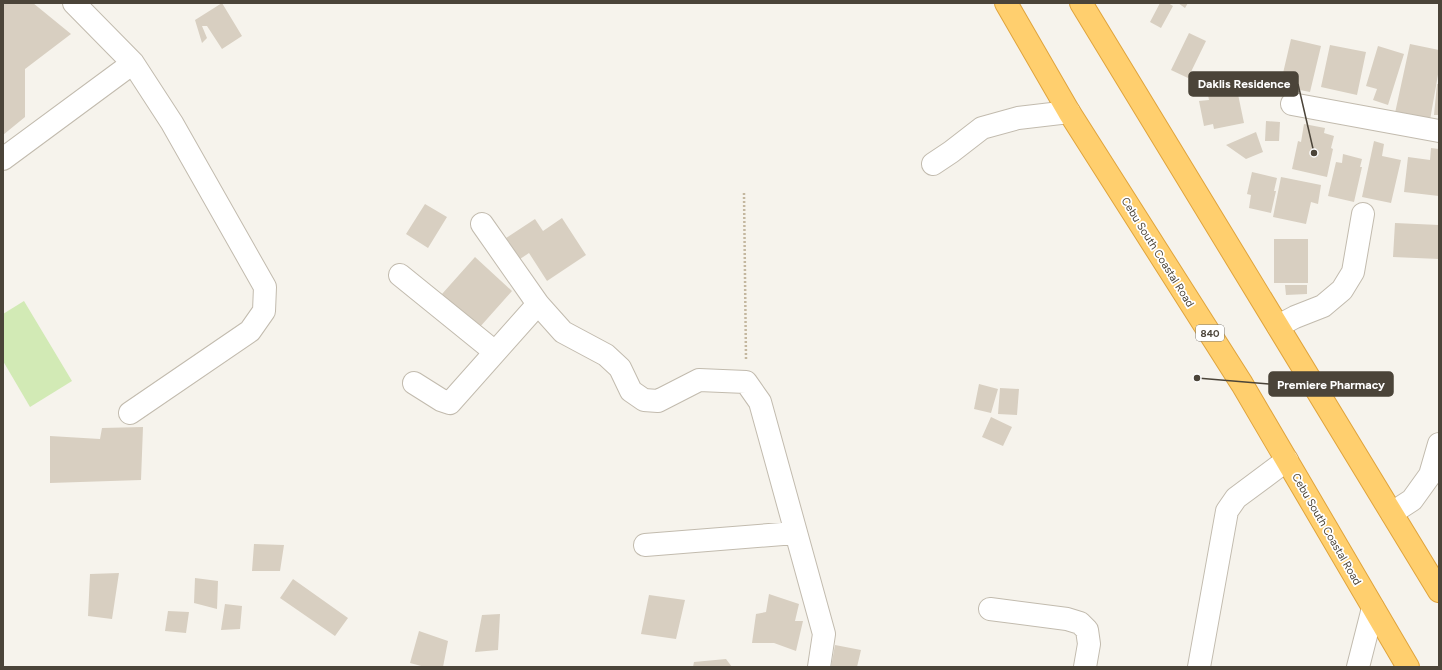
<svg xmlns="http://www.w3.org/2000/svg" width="1442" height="670" viewBox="0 0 1442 670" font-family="Figtree,sans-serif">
	<rect width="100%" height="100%" fill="#f6f3ec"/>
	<path fill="#d2eab5" d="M24,301L72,381L30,407L3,361V314Z"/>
	<path fill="#d8cfc1" d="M3,3H33L71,34L25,69V117L3,135Z
		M222,3L242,36L222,49L207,26H202L207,38L202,43L195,20Z
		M1160,3H1168L1173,6L1161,28L1150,22Z
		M1178,3H1188L1185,8Z
		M1189,33L1206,41L1188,78L1171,70Z
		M1291,39L1321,46L1310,92L1280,86Z
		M1410,44L1439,50V69L1430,120L1395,113Z
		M1330,45L1366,52L1357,95L1321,87Z
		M1378,46L1404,54L1388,105L1373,100L1377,89L1366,86Z
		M1234,75L1244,123L1214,129L1213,124L1204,126L1199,101L1209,100L1207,90L1221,88L1219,78Z
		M1437,84H1439V115H1434Z
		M1266,121L1280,122L1279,141H1265Z
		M1304,124L1325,128L1324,133L1334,136L1331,148L1333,149L1327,177L1292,169L1298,141L1301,142Z
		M1256,132L1263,152L1246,159L1226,145Z
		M1374,141L1384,144L1382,156L1401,160L1391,203L1362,197Z
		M1431,148L1439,149V196L1404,192L1408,157L1430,160Z
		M1343,154L1362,159L1360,167H1362L1354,202L1328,196L1336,162L1342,163Z
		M1252,172L1277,178L1274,191H1276L1271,213L1249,208L1251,195L1247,194Z
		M1281,177L1321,185L1318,204L1311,202L1306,224L1273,217Z
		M425,204L447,217L428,248L406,234Z
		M562,218L586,255L547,281L529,253L520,259L506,238L535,219L543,231Z
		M1395,223L1439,225V259L1393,257Z
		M1274,239H1308V283H1274Z
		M475,257L512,291L479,328L442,294Z
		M1285,285H1307V294L1286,295Z
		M979,384L998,389L991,413L974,409Z
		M1000,388L1019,389L1017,415L998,414Z
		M991,417L1012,427L1003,446L982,437Z
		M143,427L141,480L50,483V436L100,439L102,428Z
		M254,544L284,545L280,571H252Z
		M119,573L112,619L88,616L90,574Z
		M195,578L218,581L217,609L194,603Z
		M293,579L348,618L335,636L280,598Z
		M769,594L799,604L795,621H803L796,651L774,643H752L756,614L766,612Z
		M649,595L685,600L676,639L641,634Z
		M225,604L242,606L240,629L221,630Z
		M168,611L189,612L186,633L165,631Z
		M500,614L498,650L475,652L482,615Z
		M419,631L448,641L443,667H425L410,663Z
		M835,645L861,650L857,667H831Z
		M726,659L732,667H693L694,662Z"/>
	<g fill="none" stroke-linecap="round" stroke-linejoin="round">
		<defs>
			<path id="minor" d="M74,3L133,63L172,123L265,287L264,311L250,331L130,413
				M1292,104L1439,131
				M3,159L133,63
				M933,164L951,152L982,128L1018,118L1069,112
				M482,224L538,304L563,332L606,355L620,368L631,391L644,400L658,401L699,380L746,382L760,402L824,634L819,667
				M400,275L495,352
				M1278,326L1295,317L1323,306L1342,290L1353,272L1363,214
				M414,383L441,400L450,403L538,304
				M1392,513L1412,500L1430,475L1439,444
				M645,545L795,533
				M990,609L1067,619L1080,623L1087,630L1089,644L1085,667
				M1199,667L1227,511L1236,498L1287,460
				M1358,667L1373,608"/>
			<path id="highway" d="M1006,3L1069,112L1242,384L1408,667
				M1081,3L1439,591"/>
		</defs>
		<use href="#minor" stroke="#c2bbae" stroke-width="24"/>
		<use href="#highway" stroke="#e0a43c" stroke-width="24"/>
		<path stroke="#c4b79f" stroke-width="2.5" stroke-dasharray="2 2" stroke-linecap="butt" d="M744,193L746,359"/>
		<use href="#minor" stroke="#fff" stroke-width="22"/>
		<use href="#highway" stroke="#ffcf6e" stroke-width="22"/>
	</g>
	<g text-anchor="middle" stroke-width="3.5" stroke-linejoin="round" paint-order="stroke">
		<rect fill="#fff" stroke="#817c74" stroke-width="1" x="1196" y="325" width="28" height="16" rx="3"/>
		<g font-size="10" font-weight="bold" fill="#4b4439">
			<text x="1210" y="337">840</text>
		</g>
		<g font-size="11" fill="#4b4439" stroke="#fff">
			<text transform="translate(1158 252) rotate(58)" y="4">Cebu South Coastal Road</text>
			<text transform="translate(1327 529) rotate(60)" y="4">Cebu South Coastal Road</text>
		</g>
	</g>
	<path fill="none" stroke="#4b4439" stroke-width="1.5" d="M1314 153L1298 84M1197 378L1269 384"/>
	<g fill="#4b4439" stroke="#fff" stroke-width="1.5">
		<circle cx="1314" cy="153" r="4"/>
		<circle cx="1197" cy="378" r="4"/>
	</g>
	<g fill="#4b4439" stroke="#4b4439" stroke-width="1.5">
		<rect x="1189" y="72" width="109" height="24" rx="4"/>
		<rect x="1269" y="372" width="124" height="24" rx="4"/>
	</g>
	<g font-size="12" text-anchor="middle" font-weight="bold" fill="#fff">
		<text x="1244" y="88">Daklis Residence</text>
		<text x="1331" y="389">Premiere Pharmacy</text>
	</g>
	<rect width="1442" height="670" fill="none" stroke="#4b4439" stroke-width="8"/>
</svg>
